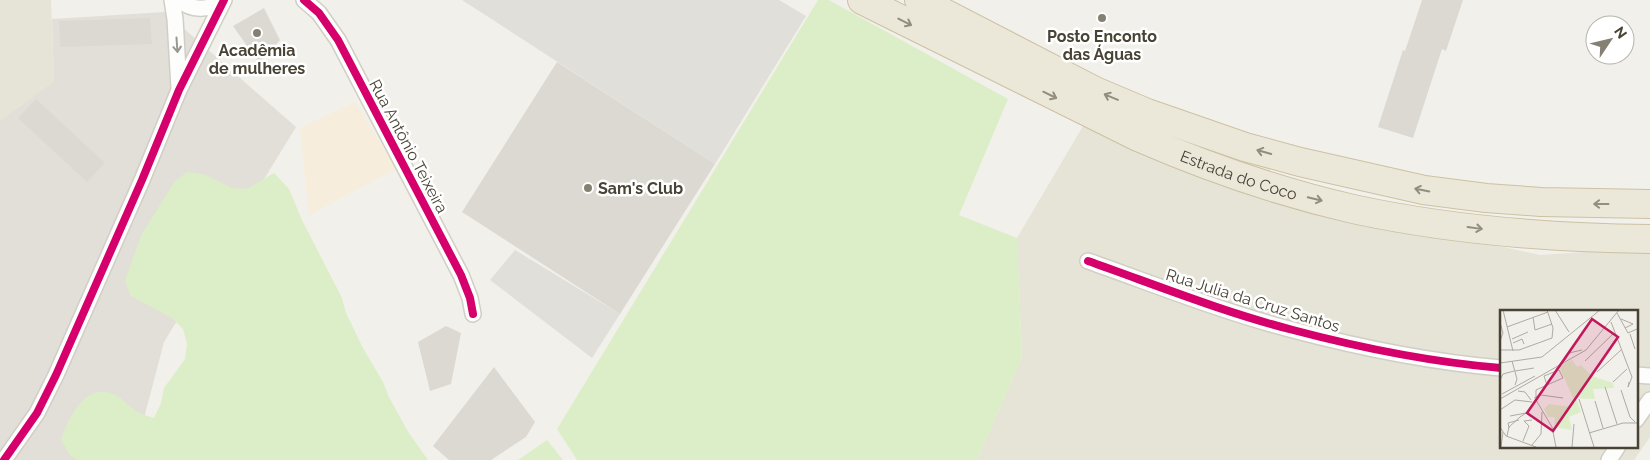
<svg xmlns="http://www.w3.org/2000/svg" width="1650" height="460" viewBox="0 0 1650 460" font-family="Raleway,sans-serif">
	<rect width="100%" height="100%" fill="#f2f0ea"/>
	<path fill="#e6e3d7" fill-rule="evenodd" d="M0,0H51L54,81L0,121Z
		M1086,121L1311,206L1540,255L1650,248V437L1634,460H977L1022,357L1017,238ZM1501,311H1636V446H1501Z"/>
	<path fill="#f6eddc" d="M355,102L396,169L309,215L300,128Z"/>
	<path fill="#e2dfd8" d="M165,12L296,127L164,342L133,460H0V121L54,81L52,19Z"/>
	<path fill="#dceec7" d="M818,0H829L1008,99L959,215L1017,238L1022,357L977,460H577L557,429Z
		M187,172L203,174L232,188L247,189L274,173L289,189L302,220L342,298L346,313L363,348L383,382L389,397L407,430L428,460H78L70,455L61,440C68,419 85,382 113,394C123,398 130,408 139,413C143,415 149,416 154,418L161,403L164,388L185,359L187,344L183,329L172,318L131,296L125,281L141,236L150,221L175,181Z
		M547,440L563,460H517L521,458Z"/>
	<path fill="#e1dfda" d="M462,0H779L806,16L715,164Z
		M515,250L620,314L592,358L490,280Z"/>
	<path fill="#dcd9d2" d="M1422,0H1463L1446,51L1442,49L1413,138L1378,127L1403,50L1405,51Z
		M264,8L280,40L259,63L233,26Z
		M150,18L152,44L60,47L59,21Z
		M557,62L715,164L620,314L462,212Z
		M36,99L105,163L87,182L18,118Z
		M446,326L461,333L451,384L430,391L418,342Z
		M494,367L535,422L526,437L491,460H449L433,446Z"/>
	<g fill="none" stroke-linecap="round" stroke-linejoin="round">
		<defs>
			<path id="street" d="M172,0L175,19L179,88
				M179,0C191,10 209,12 221,0
				M304,0L319,13L338,40L461,275L470,298L473,314
				M1088,261C1156,285 1223,312 1293,330C1361,348 1431,362 1501,368
				M1636,375L1650,376
				M1636,420L1650,400
				M4,460L37,413L56,375L142,180L179,90L224,0
				M1609,460L1618,446"/>
			<g id="highway">
				<path id="s1" d="M862,0L1138,137C1207,167 1279,192 1353,209C1450,230 1551,238 1650,239"/>
				<path d="M919,0L1095,91L1147,113L1245,147L1300,162L1424,190L1486,198L1541,202L1650,204"/>
			</g>
		</defs>
		<use href="#street" stroke="#d0cec7" stroke-width="18"/>
		<use href="#highway" stroke="#ccc1a3" stroke-width="30"/>
		<use href="#street" stroke="#fdfdfc" stroke-width="15"/>
		<use href="#highway" stroke="#ece8d9" stroke-width="28"/>
		<defs>
			<path id="cycleway" d="M304,0L319,13L338,40L461,275L470,298L473,314
				M1088,261C1156,285 1223,312 1293,330C1361,348 1431,362 1501,368
				M4,460L37,413L56,375L142,180L179,90L224,0"/>
		</defs>
		<use href="#cycleway" stroke="#fff" stroke-width="11"/>
		<use href="#cycleway" stroke="#d6006c" stroke-width="8"/>
	</g>
	<defs><path id="oneway-shaft" d="M-6 0H5M1.5-3L5.5 0L1.5 3" fill="none" stroke-width="1.6" stroke-linecap="round" stroke-linejoin="round" transform="scale(1.25)"/></defs>
	<g stroke="#928d7f">
		<use href="#oneway-shaft" transform="translate(905 22) rotate(27)"/>
		<use href="#oneway-shaft" transform="translate(1050 95) rotate(26)"/>
		<use href="#oneway-shaft" transform="translate(1111 97) rotate(-157)"/>
		<use href="#oneway-shaft" transform="translate(1264 152) rotate(-164)"/>
		<use href="#oneway-shaft" transform="translate(1422 190) rotate(-169)"/>
		<use href="#oneway-shaft" transform="translate(1315 199) rotate(14)"/>
		<use href="#oneway-shaft" transform="translate(1601 204) rotate(180)"/>
		<use href="#oneway-shaft" transform="translate(1475 228) rotate(8)"/>
	</g>
	<use stroke="#9a978f" href="#oneway-shaft" transform="translate(177 45) rotate(86)"/>
	<g fill="#848074" stroke="#fff" stroke-width="2">
		<circle cx="1102" cy="18" r="5"/>
		<circle cx="257" cy="33" r="5"/>
		<circle cx="588" cy="188" r="5"/>
	</g>
	<g text-anchor="middle" stroke-width="5" stroke-linejoin="round" paint-order="stroke">
		<g font-size="16" font-weight="bold" fill="#494335" stroke="#fff">
			<text x="1102" y="42">Posto Enconto<tspan x="1102" dy="18">das Águas</tspan></text>
			<text x="257" y="56">Acadêmia<tspan x="257" dy="18">de mulheres</tspan></text>
			<text x="598" y="194" text-anchor="start">Sam's Club</text>
		</g>
		<g font-size="16" fill="#494335" stroke="#fff">
			<text transform="translate(409 146) rotate(62)" y="6">Rua Antônio Teixeira</text>
			<text dy="6" stroke="none"><textPath href="#s1" startOffset="416">Estrada do Coco</textPath></text>
			<text transform="translate(1253 300) rotate(17)" y="6">Rua Julia da Cruz Santos</text>
		</g>
	</g>
	<g transform="translate(1500 310)">
		<rect width="138" height="138" fill="#f2f0ea"/>
		<path d="M72,50L77,57L81,55L92,66L113,73L114,78L93,79L95,89L73,88L59,56ZM74,89L77,90L81,102L69,107L72,120L54,117L55,107H48L44,99L49,94L72,97Z" fill="#dceec7"/>
		<path fill="none" stroke="#aeaba2" stroke-width="1" d="M3,0L13,41M47,0L53,18L52,28M55,0L69,22M117,3L128,23L137,19M33,7L35,20L52,14M121,9L133,14L125,18M0,12L3,23L0,31M111,12L132,67L128,77L129,72M7,17L48,2M130,24L135,39M12,29L28,22M13,33L22,29L24,34M0,40H19L52,28M65,50L69,43L82,40M12,51L17,69L15,75M85,51L114,23M0,53L42,47L100,0M15,61L34,58M97,62L121,40M0,70L3,64L14,61M113,72L127,59M105,77L117,114M121,80L130,107L135,112M18,81L25,82L31,90M2,84L35,66M36,87V80L47,75L63,68L59,60L44,66L47,75M34,88L41,85L63,88M0,89L86,40L119,0M79,89L94,137M36,90L52,117L56,137M95,91L103,118M0,100L15,90L32,92M10,106L26,103M0,117L6,126L36,137M9,118L8,113L19,110M89,123L123,113H138M7,126L9,117L20,107L26,103L31,107M23,131L29,116L24,111L32,110M32,135L41,124L42,102M1,137L3,122M72,137L74,114"/>
		<path fill="#c2185b" fill-opacity="0.15" stroke="#c2185b" stroke-width="2.5" d="M92,9L118,27L53,121L27,103Z"/>
		<rect width="138" height="138" fill="none" stroke="#494335" stroke-width="2.5"/>
	</g>
	<g transform="translate(1610 40) rotate(55)"><circle r="24" fill="#ffffff" stroke="#b6b4ae"/>
	<path d="M0-4L9 19L0 12L-9 19Z" fill="#848074"/>
	<text y="-8" font-size="14" font-weight="bold" text-anchor="middle" fill="#494335">N</text>
	</g>
</svg>
